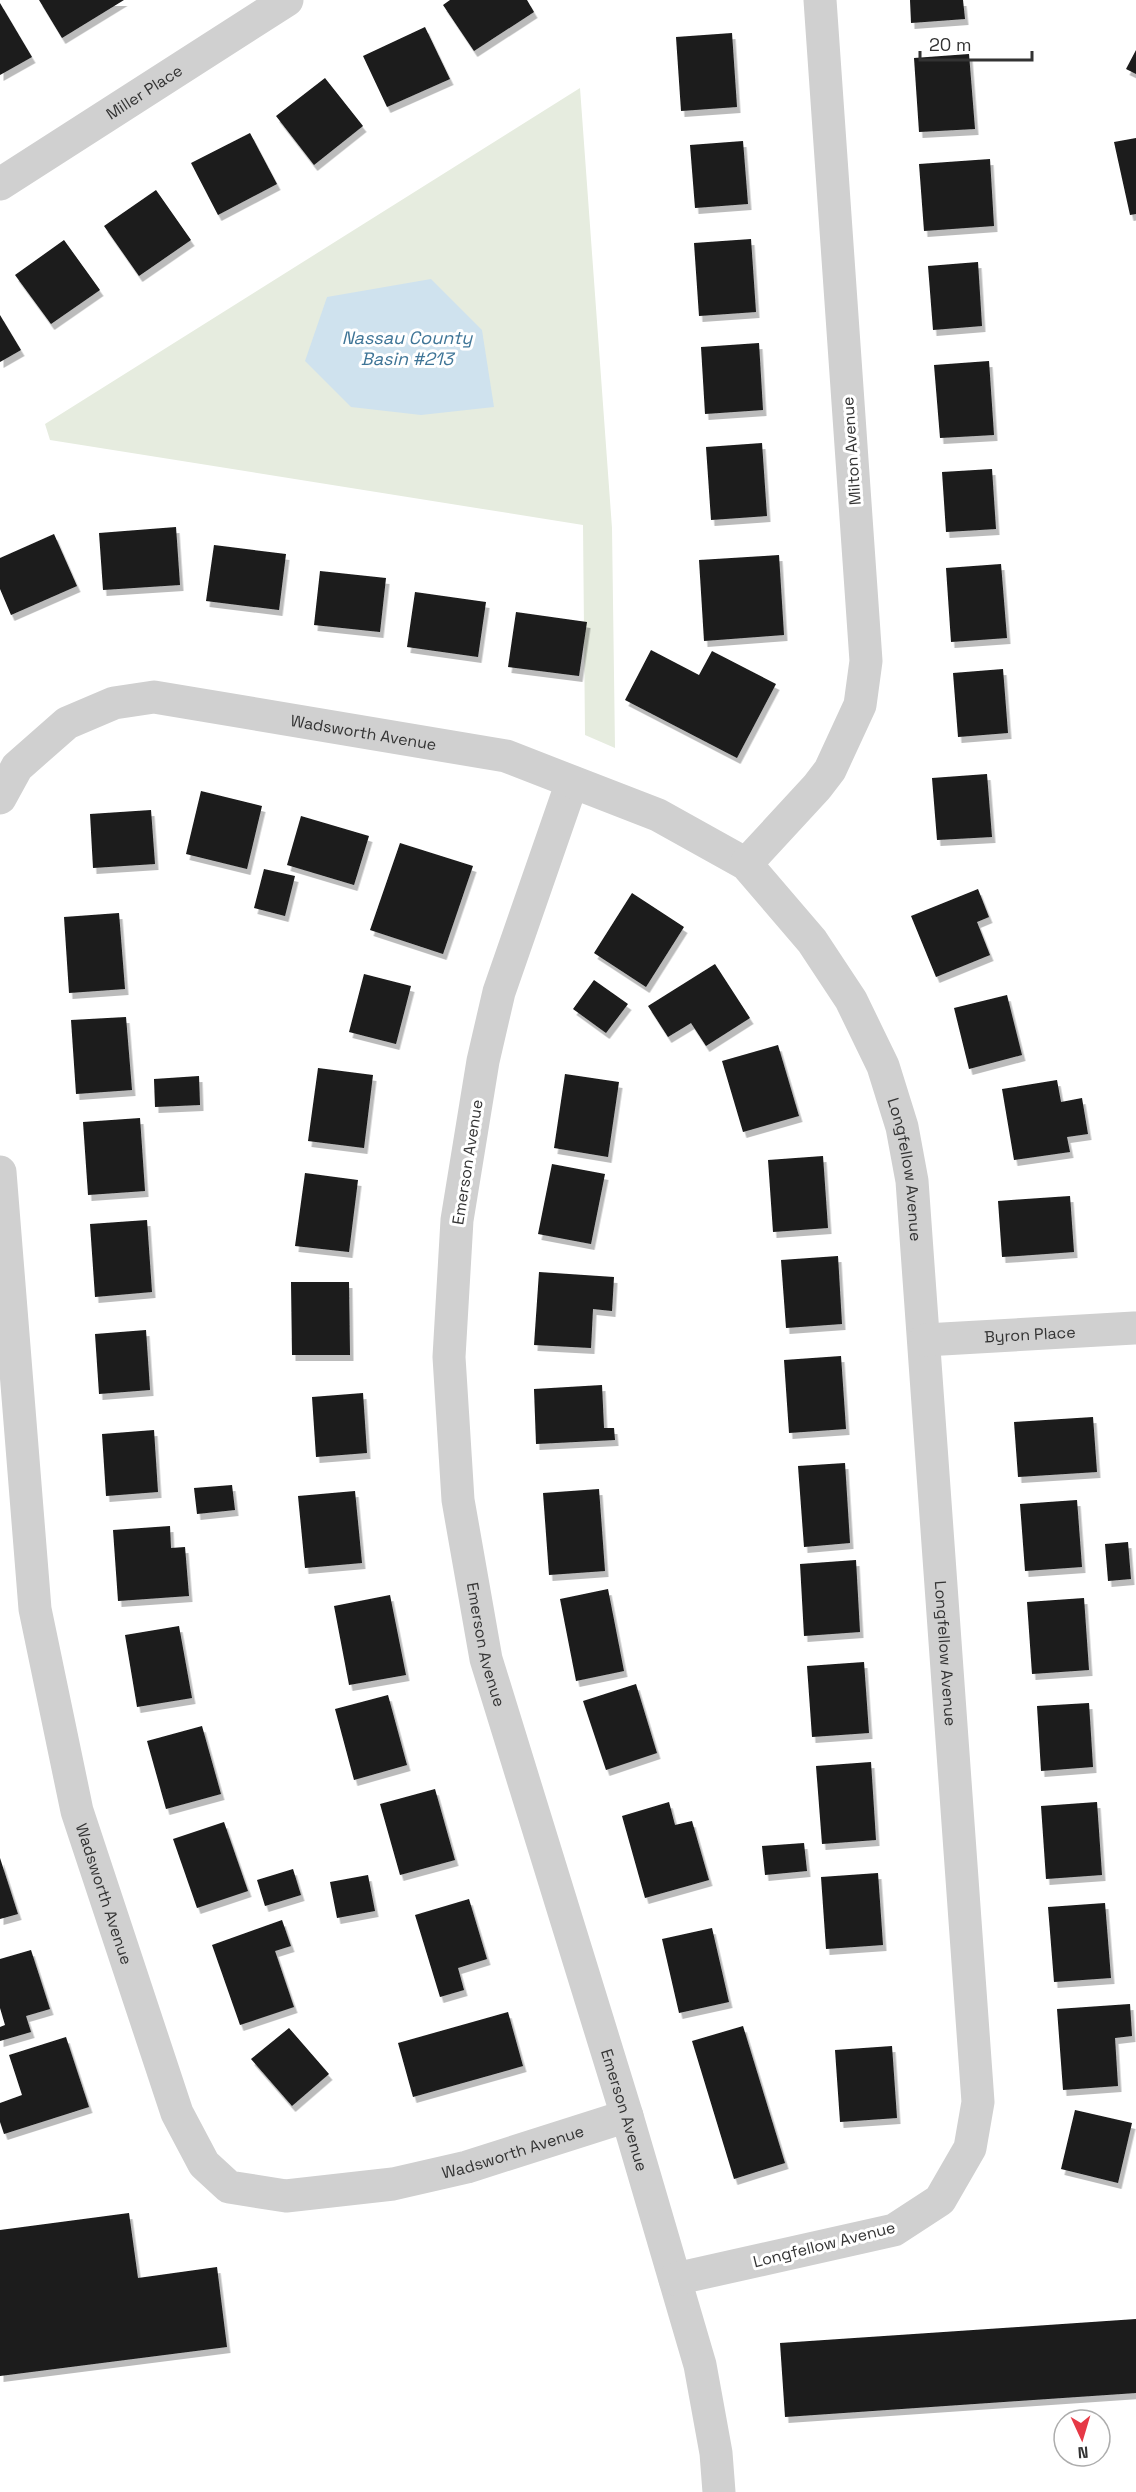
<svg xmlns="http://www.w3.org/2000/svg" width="1136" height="2492" viewBox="0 0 1136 2492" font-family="'Space Grotesk',sans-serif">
	<defs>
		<filter id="shadow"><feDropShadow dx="3.5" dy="6" stdDeviation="0" flood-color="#0004"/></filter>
	</defs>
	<rect width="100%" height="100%" fill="#fff"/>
	<path fill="#e6ecdf" d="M580,88L612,528L615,748L585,735L583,525L50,440L45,424Z"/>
	<path fill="#cfe2ee" d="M431,279L482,330L494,407L421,415L351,407L305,361L327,297Z"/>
	<path fill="#1a1a1a" filter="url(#shadow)" d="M39,0H124L62,38Z
		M450,0H527L534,12L474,51L443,5Z
		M910,0H963L965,19L911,23Z
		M0,3L32,57L0,75Z
		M425,27L450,79L387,107L363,56Z
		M732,33L737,107L681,111L676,37Z
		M1136,50V74L1126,69Z
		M969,54L975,129L919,132L914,58Z
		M325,78L363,126L314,165L276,116Z
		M250,133L277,184L218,215L191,163Z
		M1136,138V214L1130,215L1114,142Z
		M743,141L748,204L695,208L690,145Z
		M990,159L994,226L924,231L919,164Z
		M156,190L191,240L139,276L104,226Z
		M751,239L756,312L699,316L694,243Z
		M64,240L100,290L51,324L15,275Z
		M978,262L982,326L933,330L928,266Z
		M0,315L21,350L0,362Z
		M759,343L763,410L705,414L701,347Z
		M989,361L994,435L940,438L934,365Z
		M762,443L767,516L711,520L706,447Z
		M992,469L996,529L946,532L942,472Z
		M176,527L180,585L103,590L99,533Z
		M54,534L77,586L11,615L0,589V558Z
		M214,545L286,554L279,610L206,601Z
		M779,555L784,635L704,641L699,560Z
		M1001,564L1007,638L951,642L946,568Z
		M320,571L386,578L380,632L314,625Z
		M415,592L486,602L478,657L407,647Z
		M516,612L587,622L579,676L508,667Z
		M651,650L699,675L712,651L776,684L737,758L625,700Z
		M1003,669L1008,733L958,737L953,673Z
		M987,774L992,837L937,840L932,778Z
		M201,791L262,806L247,869L186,854Z
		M151,810L155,864L93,868L90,814Z
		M301,816L369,836L354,885L287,865Z
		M400,843L473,866L443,954L370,930Z
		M264,869L295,876L285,916L254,908Z
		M978,889L989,917L977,922L990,955L936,977L911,916Z
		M632,893L684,927L646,987L594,953Z
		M119,913L125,989L69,993L64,917Z
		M715,964L750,1018L706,1046L691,1023L668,1037L648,1006Z
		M364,974L411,986L396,1044L349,1032Z
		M594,980L628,1004L606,1033L573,1009Z
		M1007,995L1022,1055L969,1069L954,1008Z
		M126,1017L132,1090L76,1094L71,1020Z
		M778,1045L799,1116L743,1132L722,1061Z
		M318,1068L373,1075L364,1148L308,1141Z
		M565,1074L619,1082L608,1157L554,1148Z
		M199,1076L200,1105L155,1107L154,1079Z
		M1057,1080L1061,1102L1082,1098L1088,1134L1067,1137L1070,1152L1014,1160L1002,1089Z
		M140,1118L145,1191L88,1195L83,1122Z
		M823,1156L828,1228L773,1232L768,1160Z
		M552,1164L605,1174L591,1244L538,1234Z
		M305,1173L358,1180L349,1252L295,1246Z
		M1070,1196L1074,1252L1002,1257L998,1201Z
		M147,1220L152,1292L95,1297L90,1224Z
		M838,1256L842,1324L786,1328L781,1260Z
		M539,1272L614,1277L612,1311L593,1309L591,1348L534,1345Z
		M291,1282H349L350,1355H292Z
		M146,1330L150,1390L99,1394L95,1334Z
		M841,1356L846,1429L789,1433L784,1360Z
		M602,1385L604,1428H614L615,1440L536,1444L534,1389Z
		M363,1393L367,1453L316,1457L312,1397Z
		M1093,1417L1097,1472L1018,1477L1014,1422Z
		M154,1430L158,1492L106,1496L102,1434Z
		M845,1463L850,1543L804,1547L798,1466Z
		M232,1485L235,1510L197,1514L194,1488Z
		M599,1489L605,1571L549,1575L543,1493Z
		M355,1491L362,1563L305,1568L298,1496Z
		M1077,1500L1082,1567L1025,1571L1020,1504Z
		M170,1526L171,1548L185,1547L189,1596L118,1601L113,1530Z
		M1128,1542L1131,1579L1108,1581L1105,1544Z
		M856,1560L860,1632L804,1636L800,1564Z
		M608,1589L624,1671L576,1681L560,1599Z
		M390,1595L406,1675L349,1685L334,1606Z
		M1084,1598L1089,1670L1032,1674L1027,1602Z
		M179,1626L192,1698L137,1707L125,1635Z
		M864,1662L869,1733L812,1737L807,1666Z
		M636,1684L657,1753L606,1770L583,1701Z
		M388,1695L407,1765L354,1780L335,1709Z
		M1089,1703L1093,1767L1041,1771L1037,1706Z
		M202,1726L221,1794L166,1809L147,1741Z
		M871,1762L876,1840L822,1844L816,1766Z
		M435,1789L455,1860L400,1875L380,1804Z
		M669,1802L675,1825L692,1821L709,1880L645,1898L622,1816Z
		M1097,1802L1102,1875L1046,1879L1041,1806Z
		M224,1822L248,1891L197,1908L173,1839Z
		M804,1843L807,1871L765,1875L762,1846Z
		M0,1858L18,1914L0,1919Z
		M293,1869L301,1895L265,1906L257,1880Z
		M878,1873L883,1945L826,1949L821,1877Z
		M368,1875L375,1911L337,1918L330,1882Z
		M469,1899L487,1959L458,1968L464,1990L440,1997L415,1915Z
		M1105,1903L1111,1978L1054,1982L1048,1907Z
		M282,1920L291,1946L275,1951L294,2007L240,2025L212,1945Z
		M712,1928L729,2002L679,2013L662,1939Z
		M31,1950L50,2009L26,2016L31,2032L0,2041V2027L5,2025L0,2008V1959Z
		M1130,2004L1132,2036L1115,2038L1118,2086L1063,2090L1057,2009Z
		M508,2012L523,2066L413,2097L398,2043Z
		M743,2026L785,2163L734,2179L692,2041Z
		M289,2028L329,2074L292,2106L251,2059Z
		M66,2037L89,2107L4,2134L0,2122V2103L22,2095L9,2055Z
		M892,2046L897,2118L840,2122L835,2050Z
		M1075,2110L1132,2123L1118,2183L1061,2169Z
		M129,2213L138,2278L217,2267L227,2347L0,2376V2230Z
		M1136,2319V2393L785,2417L780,2343Z"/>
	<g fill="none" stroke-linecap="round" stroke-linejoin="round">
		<g stroke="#d0d0d0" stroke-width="33">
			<path id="s1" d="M0,184L287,0"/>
			<path id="s2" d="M572,782L499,992L483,1061L457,1220L449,1357L458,1500L486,1659L627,2116L700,2365L716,2453L719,2492"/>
			<path id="s3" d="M0,798L17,767L67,723L114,703L154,697L506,756L658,815L746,864L812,941L851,1000L883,1066L902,1127L912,1181L978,2102L970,2148L940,2200L894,2230L675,2279"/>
			<path d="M746,864L817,787L830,770L860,705L866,661L820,0"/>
			<path id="s4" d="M0,1172L35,1609L77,1811L177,2113L204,2164L229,2187L286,2196L393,2184L467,2167L627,2116"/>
			<path id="s5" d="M925,1340L1134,1328"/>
		</g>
	</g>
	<g text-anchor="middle" stroke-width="6" stroke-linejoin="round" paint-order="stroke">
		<g font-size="16" fill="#333" stroke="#fff">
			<text dy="6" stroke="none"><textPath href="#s1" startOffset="171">Miller Place</textPath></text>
			<text transform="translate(851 451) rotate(-94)" y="6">Milton Avenue</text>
			<text dy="6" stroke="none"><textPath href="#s3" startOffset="406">Wadsworth Avenue</textPath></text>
			<text transform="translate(467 1162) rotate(-81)" y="6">Emerson Avenue</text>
			<text dy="6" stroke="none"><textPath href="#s3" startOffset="1166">Longfellow Avenue</textPath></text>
			<text dy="6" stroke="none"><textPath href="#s5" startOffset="105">Byron Place</textPath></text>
			<text dy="6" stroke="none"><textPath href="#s2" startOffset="882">Emerson Avenue</textPath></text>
			<text dy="6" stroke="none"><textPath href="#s3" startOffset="1652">Longfellow Avenue</textPath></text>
			<text dy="6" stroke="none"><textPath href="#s4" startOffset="732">Wadsworth Avenue</textPath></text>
			<text dy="6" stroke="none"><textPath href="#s2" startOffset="1368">Emerson Avenue</textPath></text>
			<text dy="6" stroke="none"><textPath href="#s4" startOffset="1344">Wadsworth Avenue</textPath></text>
			<text transform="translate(824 2244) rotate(-14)" y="6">Longfellow Avenue</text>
		</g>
		<g font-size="18" font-style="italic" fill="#3f7597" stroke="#fff">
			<text x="407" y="344">Nassau County<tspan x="407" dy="21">Basin #213</tspan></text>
		</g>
	</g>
	<g transform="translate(1082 2438) rotate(176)"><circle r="28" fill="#ffffff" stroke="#adadad" stroke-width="1.5"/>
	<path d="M0-4.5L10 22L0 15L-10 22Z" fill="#e63946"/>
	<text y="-9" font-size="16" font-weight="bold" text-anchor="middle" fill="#333333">N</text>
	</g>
	<path d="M920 51v9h112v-9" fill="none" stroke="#333333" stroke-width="3"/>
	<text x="929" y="51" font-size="18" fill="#333333" stroke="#ffffff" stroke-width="4.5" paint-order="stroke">20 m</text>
</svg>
